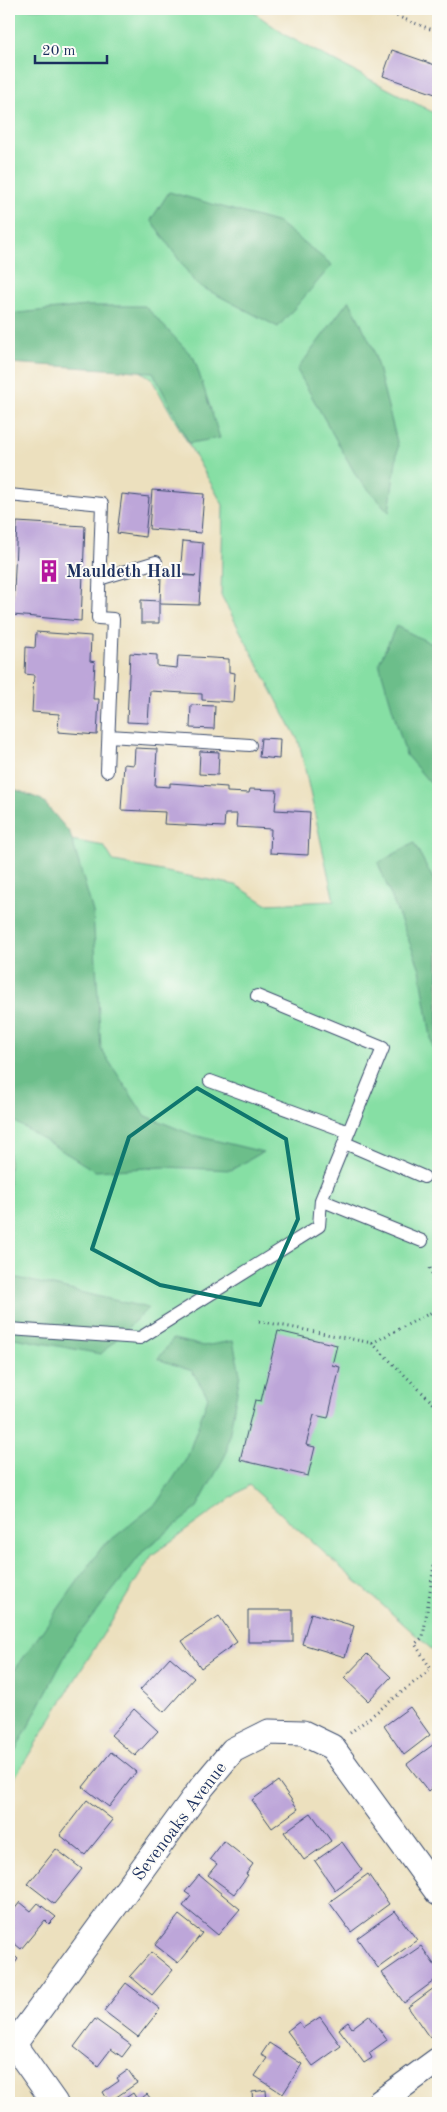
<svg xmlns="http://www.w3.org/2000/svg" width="447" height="2112" viewBox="0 0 447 2112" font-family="'Old Standard TT',serif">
	<rect width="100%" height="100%" fill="#fdfcf7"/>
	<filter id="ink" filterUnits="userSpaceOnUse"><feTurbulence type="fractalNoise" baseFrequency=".02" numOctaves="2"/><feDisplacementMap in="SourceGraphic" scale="10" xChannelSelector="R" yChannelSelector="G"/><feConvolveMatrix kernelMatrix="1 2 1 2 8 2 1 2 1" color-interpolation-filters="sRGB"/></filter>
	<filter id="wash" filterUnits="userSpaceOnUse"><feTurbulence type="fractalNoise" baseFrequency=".0096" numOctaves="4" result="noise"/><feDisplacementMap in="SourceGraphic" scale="20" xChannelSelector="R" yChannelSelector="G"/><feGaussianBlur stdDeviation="1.12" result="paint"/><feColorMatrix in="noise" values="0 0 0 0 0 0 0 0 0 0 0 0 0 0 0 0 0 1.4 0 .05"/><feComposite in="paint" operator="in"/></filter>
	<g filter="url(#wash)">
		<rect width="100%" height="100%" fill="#ece0be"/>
		<path fill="#86dfa4" stroke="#508781" d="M9,9H249L287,36L438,115V1655L249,1485L152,1555L9,1787V825L27,832L104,846L114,862L236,885L266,904L334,901L299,742L221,595L223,505L151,378L119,357L9,344Z"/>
		<path fill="#6cbe8a" stroke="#447674" d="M169,192L279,223L332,265L278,327L196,284L151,220Z
			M349,300L373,348L398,446L389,512L357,477L297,370Z
			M87,306H145L194,358L220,438L189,443L153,372L9,363V314Z
			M396,626L438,647V780L430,783L406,755L379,663Z
			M9,787L42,800L70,833L93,912L101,1049L144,1115L193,1135L263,1152L231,1170L165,1167L95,1171L9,1118Z
			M414,843L438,888V1060L432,1044L420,969L378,863Z
			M9,1276L148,1308L101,1354L9,1337Z
			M173,1339L204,1346L233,1341L240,1374L226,1454L196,1509L145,1549L72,1643L9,1763V1678L102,1547L156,1504L187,1458L208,1397L192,1371L158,1359Z"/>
		<g id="blocks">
			<path fill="#bda6d9" d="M392,50L438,66V102L436,101L438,95L383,76Z
				M152,490L204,494L201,533L149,529Z
				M122,494L149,497L145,537L117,533Z
				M17,522L85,526L81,621L13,615Z
				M183,541L203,543L199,605L160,604L161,575L196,576L180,574Z
				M141,600L159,601V623H141Z
				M36,632L91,636L90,661L95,662L93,699H99L97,735L58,732L59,714L32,712L34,675L25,674L26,647L35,648Z
				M130,653L157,655V666L177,668L178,656L229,659V672L235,673L233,702L202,700V694L150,691L148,723L127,722Z
				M191,705L215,706L214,729L190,728Z
				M261,738L280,739L279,759L259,757Z
				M135,748L157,749L155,786L170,787V783L227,787V792L249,793L250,789L277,790L275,810L310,812L308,855L270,853L271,829L236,827L237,814H225L224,827L164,824L165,812L121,810L124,764L134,765Z
				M200,751L219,752L218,775L199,774Z
				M278,1331L337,1345L332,1365L340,1367L328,1418L314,1415L306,1445L315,1447L308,1476L240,1460L255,1400L261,1401Z
				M248,1610H293V1642H248Z
				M311,1613L354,1626L345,1657L302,1644Z
				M219,1616L237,1642L201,1668L182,1641Z
				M367,1654L391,1677L368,1701L344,1678Z
				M170,1657L194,1678L164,1712L140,1690Z
				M410,1707L430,1735L404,1755L384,1726Z
				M134,1709L158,1731L135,1756L111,1735Z
				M434,1744L438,1750V1782L428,1791L407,1764Z
				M111,1752L136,1772L109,1807L83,1787Z
				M278,1781L298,1809L272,1828L252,1800Z
				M87,1800L113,1820L85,1855L60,1835Z
				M311,1813L331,1841L304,1860L284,1832Z
				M224,1841L253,1864L246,1874L248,1875L234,1894L208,1875L217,1864L210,1859Z
				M342,1842L362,1870L335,1890L315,1861Z
				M56,1849L82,1869L54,1904L28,1884Z
				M368,1874L389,1904L351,1932L329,1902Z
				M199,1875L240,1909L218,1935L183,1906L191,1896L185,1892Z
				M20,1902L31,1911L38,1903L56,1917L49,1924L45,1920L21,1949L9,1939V1916Z
				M395,1911L417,1940L378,1968L357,1938Z
				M179,1915L202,1933L178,1963L155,1945Z
				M421,1946L438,1970V1978L404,2003L382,1973Z
				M9,1951L18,1959L9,1971Z
				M151,1952L173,1970L152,1995L130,1976Z
				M126,1983L160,2009L138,2037L104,2011Z
				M438,1985V2030L429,2037L408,2007Z
				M369,2015L387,2040L369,2053L372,2058L364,2063L339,2029L348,2022L352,2028Z
				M320,2017L341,2046L313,2066L287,2031L299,2022L303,2028Z
				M95,2019L131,2045L122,2057L111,2049L98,2066L74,2047Z
				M269,2043L302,2064L283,2094L255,2076L267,2058L261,2055Z
				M128,2070L137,2083L109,2102L103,2092L119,2081L117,2078Z
				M266,2090L267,2103H253L252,2092Z
				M133,2093L138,2101L147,2094L154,2103H118Z"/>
		</g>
	</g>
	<g filter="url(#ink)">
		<use href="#blocks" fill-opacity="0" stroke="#3a4a6c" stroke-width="1"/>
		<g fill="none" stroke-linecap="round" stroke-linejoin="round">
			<defs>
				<path id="service" d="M9,495L102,504L98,618L113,619L107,771
					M99,579L156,562
					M109,736L250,745
					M210,1081L349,1132
					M345,1143L424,1177
					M321,1200L422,1241
					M9,1329L140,1338L319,1226L321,1200L383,1048L257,996"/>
				<path id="minor" d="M14,2045L55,2103
					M9,2051L202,1787L233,1750L269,1732L303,1733L332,1747L438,1893
					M379,2103L438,2060"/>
			</defs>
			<use href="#service" stroke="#3a4a6c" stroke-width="14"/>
			<use href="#minor" stroke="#3a4a6c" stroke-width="27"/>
			<path stroke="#3a4a6c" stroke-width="3" stroke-dasharray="1 4" stroke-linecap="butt" d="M378,9L438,32
				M430,1268L438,1289
				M259,1321L372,1343L438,1309
				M372,1343L438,1408
				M350,1733L431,1669L415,1644L423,1637L434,1565L438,1552"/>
			<use href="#service" stroke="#fff" stroke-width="12"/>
			<use href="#minor" stroke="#fff" stroke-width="25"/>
		</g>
	</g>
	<path fill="none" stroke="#0f766e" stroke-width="4" stroke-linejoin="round" d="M197,1088L286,1139L298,1219L260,1305L160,1285L92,1249L129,1137Z"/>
	<defs>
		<symbol id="building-bare" viewBox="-9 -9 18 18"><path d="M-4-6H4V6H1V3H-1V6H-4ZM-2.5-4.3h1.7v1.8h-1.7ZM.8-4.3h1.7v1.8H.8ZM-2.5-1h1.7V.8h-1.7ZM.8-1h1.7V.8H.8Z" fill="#b5179e" stroke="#fdfcf7" stroke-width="2.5" paint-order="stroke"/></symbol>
	</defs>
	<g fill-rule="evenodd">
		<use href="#building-bare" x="33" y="555" width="32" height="32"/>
	</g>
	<g text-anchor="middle" stroke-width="4" stroke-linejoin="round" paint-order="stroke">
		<g font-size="18" font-weight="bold" fill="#1b2f5e" stroke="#fdfcf7" text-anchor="start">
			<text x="66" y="577">Mauldeth Hall</text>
		</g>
		<g font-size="18" fill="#1b2f5e" stroke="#fdfcf7">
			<text transform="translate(179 1821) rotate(-53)" y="6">Sevenoaks Avenue</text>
		</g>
	</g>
	<rect width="447" height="2112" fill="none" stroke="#fdfcf7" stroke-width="30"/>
	<path d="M35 55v8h72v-8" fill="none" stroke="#1b2f5e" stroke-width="2.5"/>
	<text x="42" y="55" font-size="15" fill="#1b2f5e" stroke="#fdfcf7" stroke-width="4" paint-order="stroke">20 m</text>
</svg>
